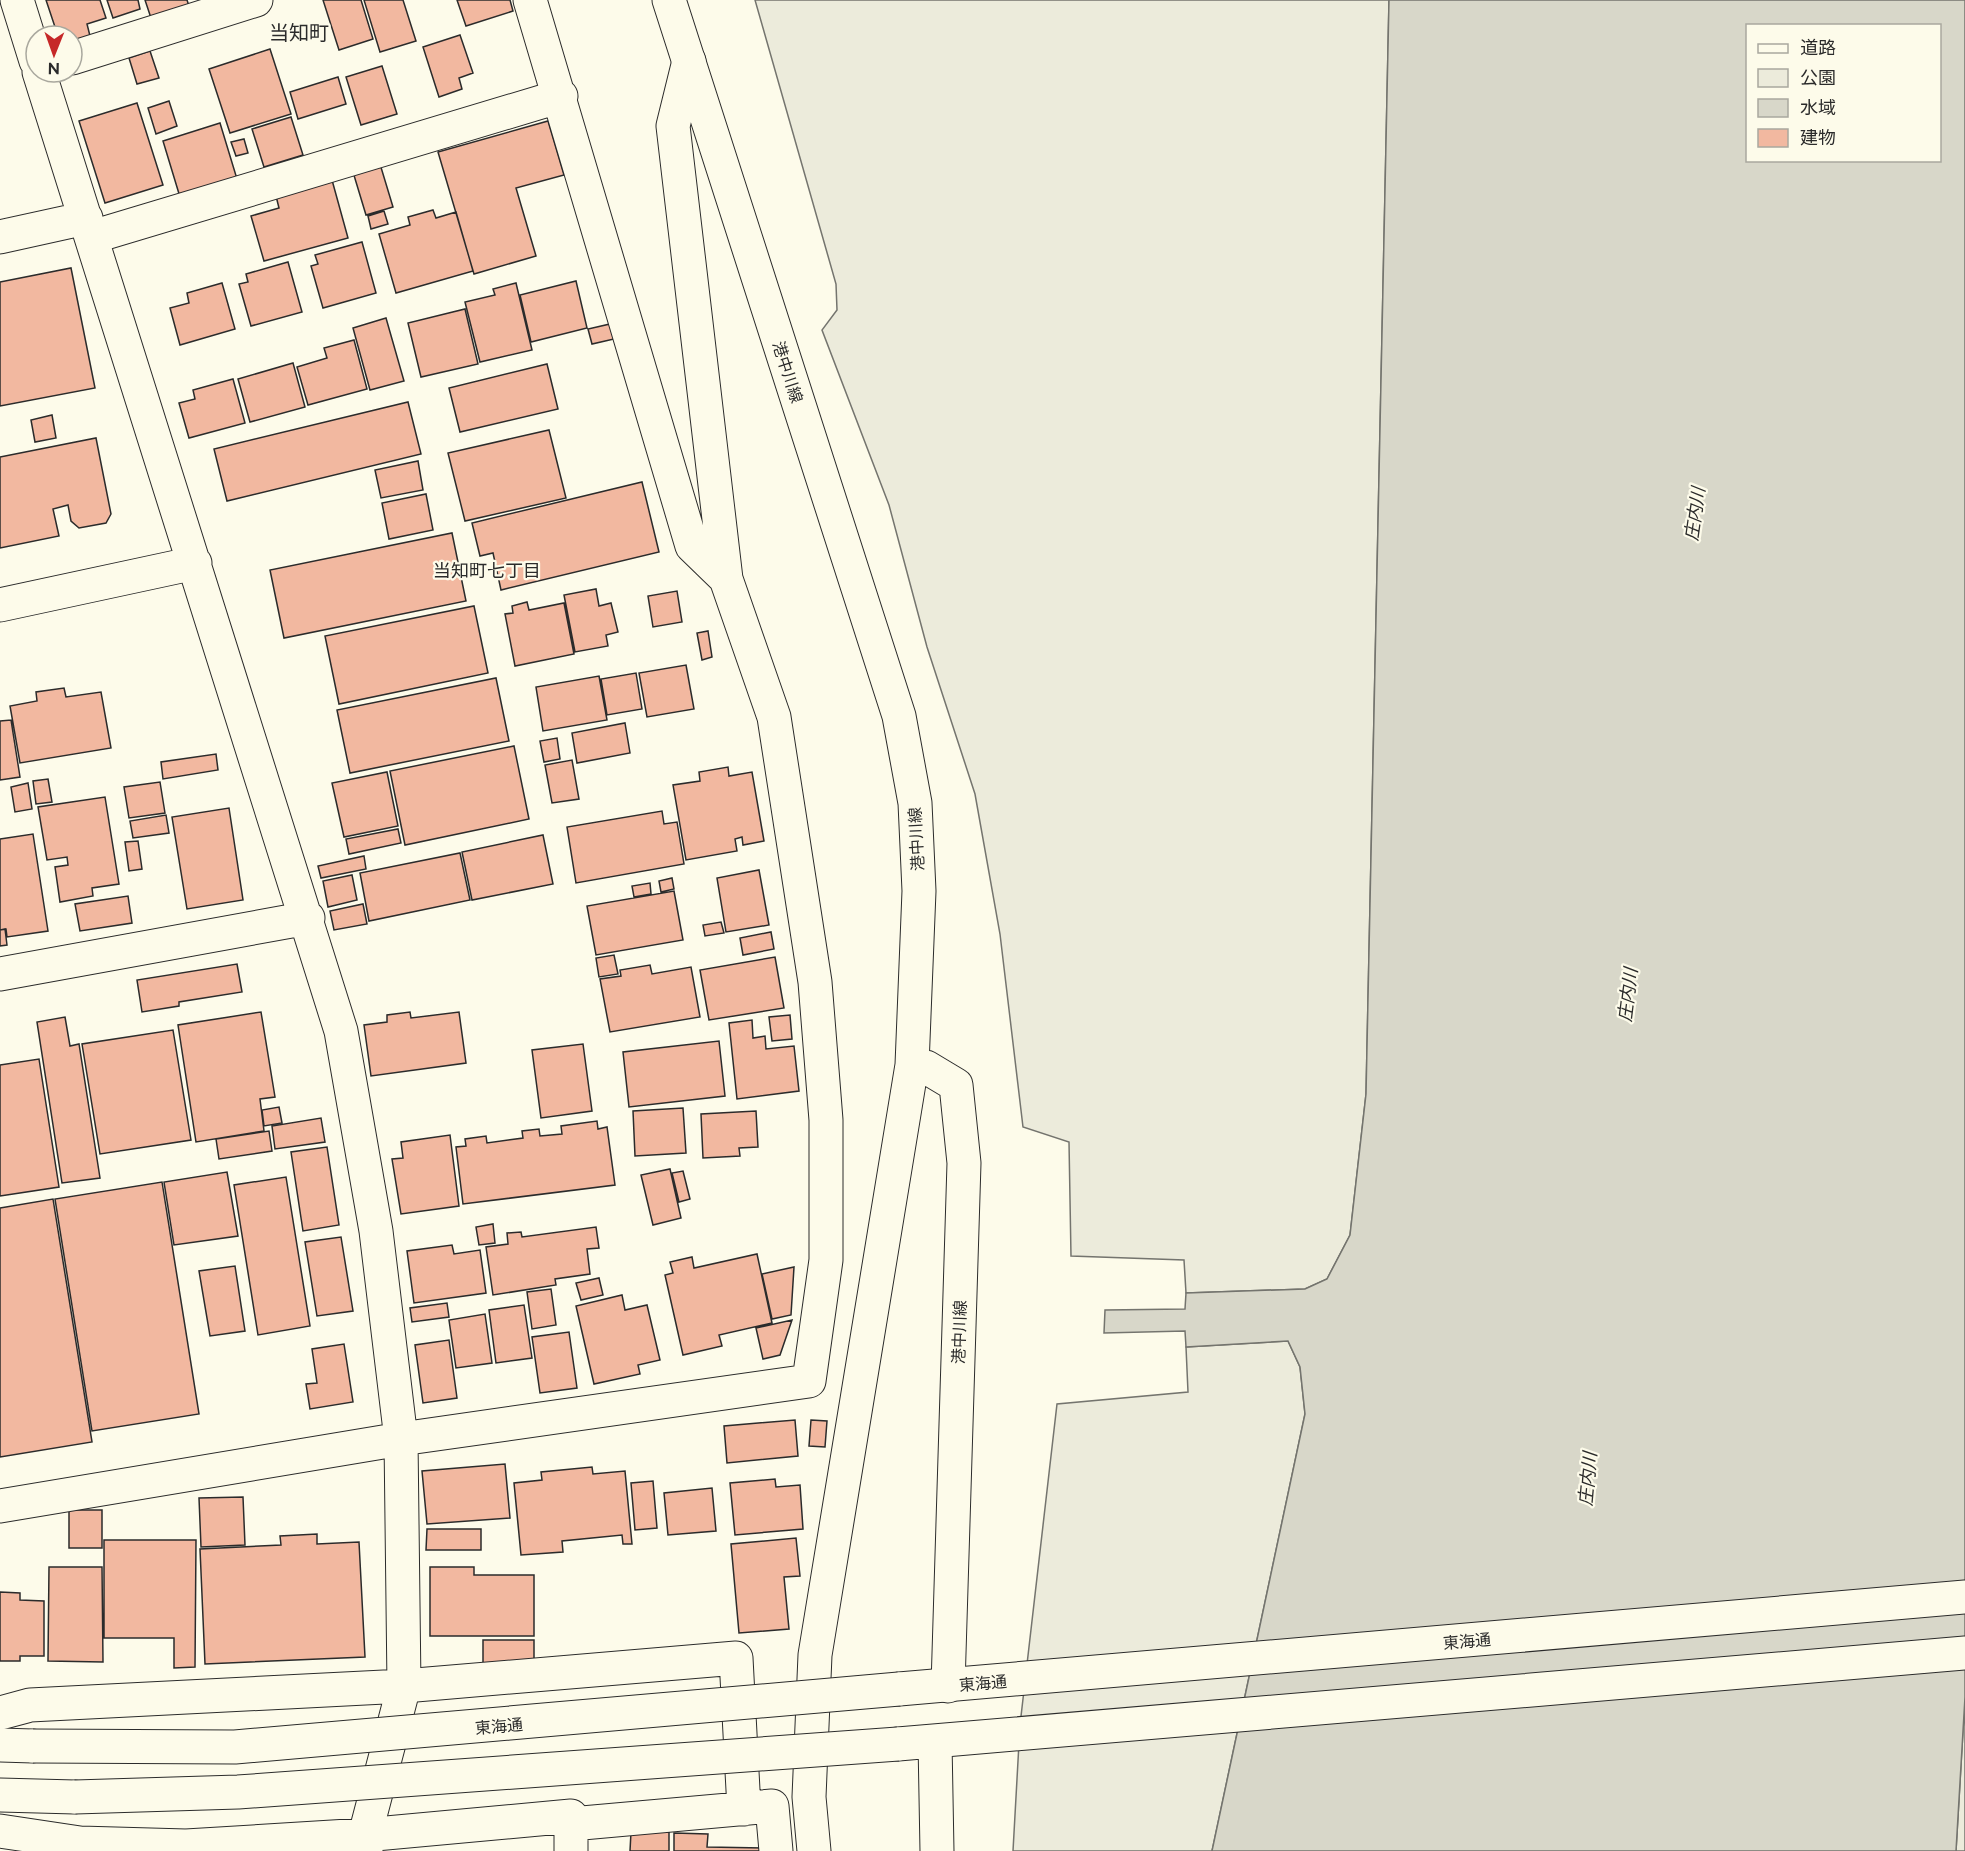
<svg xmlns="http://www.w3.org/2000/svg" width="1965" height="1851" viewBox="0 0 1965 1851" font-family="Raleway,'Noto Sans JP',sans-serif">
	<rect width="100%" height="100%" fill="#fdfbea"/>
	<path fill="#ecebdb" stroke="#74746e" stroke-width="1.5" d="M755,0H1389L1366,1094L1350,1235L1327,1279L1305,1289L1186,1293L1184,1260L1071,1256L1069,1142L1023,1127L1000,934L975,794L927,647L889,505L822,330L837,310L836,284Z
		M1288,1341L1300,1367L1305,1414L1212,1851H1013L1020,1725L1057,1404L1188,1392L1186,1347Z
		M1965,1697V1851H1956Z"/>
	<path fill="#d8d7c9" stroke="#74746e" stroke-width="1.5" fill-rule="evenodd" d="M1389,0H1965V1697L1956,1851H1212L1305,1414L1300,1367L1288,1341L1186,1347L1185,1331L1104,1333L1105,1310L1185,1309L1186,1293L1305,1289L1327,1279L1350,1235L1366,1094ZM1748,26H1940V160H1748Z"/>
	<path fill="#f2b8a0" stroke="#2b2b2b" stroke-width="1.5" d="M46,0H100L106,18L87,24L90,36L72,41V36H58Z
		M107,0H138L140,9L113,18Z
		M145,0H187L190,9L152,21Z
		M323,0H361L373,39L339,50Z
		M364,0H403L416,41L380,52Z
		M457,0H510L513,11L466,26Z
		M460,35L473,73L459,78L462,89L439,97L423,47Z
		M270,49L291,114L230,133L209,69Z
		M150,51L159,78L137,84L129,58Z
		M382,66L397,114L361,125L346,77Z
		M338,77L346,104L298,119L290,92Z
		M169,101L177,126L156,134L148,108Z
		M137,103L163,185L105,203L79,121Z
		M291,117L303,155L264,167L252,129Z
		M548,121L564,175L516,188L536,256L474,274L438,152Z
		M220,123L237,179L180,197L163,141Z
		M244,139L248,153L236,156L231,142Z
		M380,164L393,207L366,215L353,172Z
		M332,180L348,238L264,261L251,216L279,208L276,196Z
		M433,210L436,218L456,212L473,271L396,293L379,234L410,225L408,217Z
		M384,211L388,224L371,229L368,216Z
		M362,242L376,293L323,308L311,266L318,264L315,255Z
		M288,262L302,312L251,326L239,284L248,282L246,274Z
		M71,268L95,388L0,406V282Z
		M576,281L587,328L531,342L520,295Z
		M222,283L235,329L180,345L170,308L189,303L187,293Z
		M516,283L532,350L480,362L465,302L495,295L493,289Z
		M465,309L478,364L421,377L408,323Z
		M386,318L404,381L370,390L353,328Z
		M610,324L614,339L592,344L588,329Z
		M354,340L367,389L308,405L297,367L327,358L324,348Z
		M293,363L305,407L250,422L238,379Z
		M547,364L558,409L460,432L449,388Z
		M233,379L245,423L189,438L179,403L195,399L193,390Z
		M408,402L421,454L227,501L214,449Z
		M52,415L56,438L35,442L31,420Z
		M549,430L566,498L465,521L448,453Z
		M96,438L111,514L106,523L79,528L71,521L68,505L53,509L59,536L0,548V457Z
		M418,461L423,490L381,498L375,470Z
		M642,482L659,552L501,590L493,553L480,556L472,523Z
		M426,494L433,530L389,539L382,503Z
		M452,533L466,601L284,638L270,570Z
		M596,589L599,606L611,603L618,632L606,635L608,646L575,652L564,595Z
		M677,591L682,622L653,627L648,596Z
		M527,602L529,610L564,603L574,654L515,666L505,614L513,613L512,606Z
		M474,606L488,673L339,704L325,636Z
		M708,631L712,657L702,660L697,633Z
		M686,665L694,709L647,717L639,673Z
		M636,673L642,709L607,715L601,679Z
		M599,676L607,720L543,731L536,687Z
		M496,678L509,741L350,773L337,710Z
		M64,688L66,697L101,692L111,748L20,763L10,706L37,701L36,692Z
		M11,720L20,777L0,780V721Z
		M625,723L630,753L577,763L572,733Z
		M557,738L560,759L544,762L540,741Z
		M514,746L529,819L405,845L390,771Z
		M216,754L218,770L163,779L161,762Z
		M572,760L579,799L552,803L545,765Z
		M728,767L729,776L752,772L764,841L743,845L742,837L735,839L737,851L686,860L673,785L700,781L699,772Z
		M387,772L398,826L344,837L332,783Z
		M48,779L52,802L36,804L33,781Z
		M160,782L165,813L129,818L124,787Z
		M28,783L32,809L15,812L11,787Z
		M105,797L119,884L92,888L93,896L60,902L55,867L68,865L67,857L47,860L38,807Z
		M229,808L243,900L187,909L172,817Z
		M662,811L664,824L677,822L684,864L576,883L567,827Z
		M166,815L169,833L133,838L130,821Z
		M398,829L401,843L349,854L346,839Z
		M33,834L48,931L7,937L6,929L0,930V839Z
		M543,835L553,884L472,900L462,852Z
		M138,841L142,869L129,871L125,842Z
		M460,853L470,900L369,921L360,873Z
		M364,856L366,869L321,878L318,866Z
		M759,870L769,925L726,932L717,878Z
		M352,875L357,900L328,907L323,881Z
		M672,878L674,889L661,892L659,881Z
		M650,883L651,894L634,897L632,886Z
		M674,891L683,940L596,955L587,906Z
		M128,896L132,923L80,931L75,904Z
		M363,904L367,924L334,930L330,911Z
		M721,922L724,933L705,936L703,925Z
		M5,929L7,945L0,946V930Z
		M771,932L774,949L743,955L740,938Z
		M614,955L618,974L599,977L596,958Z
		M775,957L784,1008L709,1020L700,970Z
		M237,964L242,992L179,1002V1006L142,1012L137,980Z
		M650,965L652,974L691,967L700,1017L610,1032L600,979L621,976L620,970Z
		M261,1012L275,1097L260,1099L264,1131L196,1142L178,1025Z
		M410,1012L411,1018L459,1012L466,1063L371,1076L364,1025L387,1022V1015Z
		M790,1015L792,1039L772,1041L769,1017Z
		M65,1017L70,1046L79,1044L100,1178L62,1183L37,1022Z
		M752,1020L753,1038L765,1036L766,1049L794,1046L799,1091L737,1099L729,1023Z
		M173,1030L191,1140L100,1154L82,1044Z
		M719,1041L725,1096L629,1107L623,1052Z
		M583,1044L592,1111L541,1118L532,1050Z
		M39,1059L59,1187L0,1196V1065Z
		M279,1107L282,1123L264,1126L262,1110Z
		M683,1108L686,1153L635,1156L633,1111Z
		M756,1111L758,1147L739,1148L740,1156L703,1158L701,1114Z
		M321,1118L325,1142L275,1149L272,1126Z
		M597,1121L598,1129L607,1127L615,1185L463,1204L456,1147L466,1146L465,1139L486,1136L487,1143L523,1138L522,1131L539,1129L540,1136L562,1134L561,1126Z
		M269,1131L272,1151L219,1159L216,1139Z
		M450,1135L459,1206L401,1214L392,1159L403,1158L401,1142Z
		M327,1147L339,1225L303,1231L291,1152Z
		M670,1169L681,1218L653,1225L641,1175Z
		M683,1171L690,1199L679,1202L672,1173Z
		M227,1172L238,1236L174,1245L164,1182Z
		M286,1177L310,1326L258,1335L234,1185Z
		M162,1182L199,1414L92,1431L55,1199Z
		M53,1199L92,1442L0,1457V1208Z
		M493,1224L495,1243L479,1245L476,1227Z
		M596,1227L599,1248L587,1249L590,1274L555,1279L556,1285L493,1295L486,1247L508,1244L507,1233L521,1232L522,1237Z
		M341,1237L353,1311L317,1316L305,1242Z
		M452,1245L454,1254L480,1250L486,1293L414,1303L407,1251Z
		M757,1254L772,1323L719,1335L722,1346L683,1355L665,1275L673,1273L670,1262L692,1257L694,1268Z
		M235,1266L245,1331L210,1336L199,1271Z
		M794,1267L791,1315L772,1319L762,1274Z
		M599,1278L603,1295L581,1300L576,1283Z
		M551,1289L556,1325L532,1329L527,1292Z
		M622,1295L625,1310L647,1305L660,1360L638,1365L640,1374L594,1384L576,1306Z
		M447,1303L449,1317L412,1322L410,1308Z
		M524,1305L532,1358L496,1363L489,1310Z
		M485,1314L492,1363L456,1368L449,1320Z
		M792,1320L780,1355L763,1359L756,1328Z
		M569,1332L577,1388L540,1393L532,1337Z
		M449,1340L457,1398L423,1403L415,1345Z
		M344,1344L353,1402L310,1409L306,1384L317,1383L312,1349Z
		M795,1420L798,1456L727,1463L724,1426Z
		M811,1420L827,1421L825,1447L809,1446Z
		M505,1464L510,1518L427,1524L422,1471Z
		M592,1467L593,1474L625,1471L632,1544H623L622,1535L562,1541L563,1552L521,1555L514,1483L542,1480L541,1472Z
		M775,1479L776,1487L800,1485L803,1529L735,1535L730,1483Z
		M653,1481L657,1528L635,1530L631,1483Z
		M712,1488L716,1531L668,1535L664,1493Z
		M243,1497L245,1545L201,1547L199,1498Z
		M69,1510H102V1548H69Z
		M427,1529H481V1550H426Z
		M317,1534V1544L359,1542L365,1657L205,1664L200,1549L281,1545L280,1536Z
		M796,1538L800,1576L784,1577L789,1629L739,1633L731,1544Z
		M104,1540H196L195,1667L174,1668V1638H104Z
		M49,1567H102L103,1662L48,1661Z
		M430,1567H474V1575H534V1636H430Z
		M0,1592L20,1593V1600L44,1601V1656H20V1661H0Z
		M483,1640H534V1665H483Z
		M631,1832H669V1851H630Z
		M674,1833L708,1834L707,1847L764,1848V1851H674Z"/>
	<g fill="none" stroke-linecap="round" stroke-linejoin="round">
		<defs>
			<path id="street" d="M17,0L36,61
				M72,58L256,0
				M689,61L673,126L726,579
				M39,72L341,1031L376,1231L401,1439L404,1686L365,1835L366,1851
				M0,237L86,218
				M92,237L561,96
				M0,605L195,563
				M0,974L308,918
				M0,1506L401,1439L809,1381L826,1260V1120L815,982L774,717L726,579L692,546L530,0
				M0,1713L30,1705L404,1686L736,1658L744,1809
				M571,1824L772,1806L776,1851
				M0,1831L80,1843L186,1846L365,1835L571,1816V1851"/>
			<path id="secondary" d="M669,0L899,716L915,803L919,891L912,1065L926,1067L956,1085L964,1163L948,1686
				M814,1851L809,1797L815,1655L912,1065"/>
			<path id="primary" d="M899,1689L1965,1597
				M935,1742L937,1851
				M898,1744L1965,1653
				M0,1745L33,1746
				M0,1795L75,1797"/>
		</defs>
		<use href="#street" stroke="#2b2b2b" stroke-width="35"/>
		<use href="#secondary" stroke="#2b2b2b" stroke-width="35"/>
		<use href="#primary" stroke="#2b2b2b" stroke-width="35"/>
		<use href="#street" stroke="#fdfbea" stroke-width="33"/>
		<use href="#secondary" stroke="#fdfbea" stroke-width="33"/>
		<use href="#primary" stroke="#fdfbea" stroke-width="33"/>
		<defs>
			<path id="primary-bridge" d="M33,1746L235,1747L899,1689
				M75,1797L238,1792L898,1744"/>
		</defs>
		<use href="#primary-bridge" stroke="#2b2b2b" stroke-width="35" stroke-linecap="butt"/>
		<use href="#primary-bridge" stroke="#fdfbea" stroke-width="33"/>
	</g>
	<g text-anchor="middle" stroke-width="4.5" stroke-linejoin="round" paint-order="stroke">
		<g font-size="16" fill="#2b2b2b" stroke="#fdfbea">
			<text transform="translate(788 372) rotate(72)" y="6">港中川線</text>
			<text transform="translate(916 839) rotate(-93)" y="6">港中川線</text>
			<text transform="translate(959 1332) rotate(-88)" y="6">港中川線</text>
			<text transform="translate(1467 1641) rotate(-5)" y="6">東海通</text>
			<text transform="translate(983 1683) rotate(-5)" y="6">東海通</text>
			<text transform="translate(499 1726) rotate(-5)" y="6">東海通</text>
		</g>
		<g font-size="18" font-style="italic" fill="#2b2b2b" stroke="#fdfbea">
			<text transform="translate(1695 514) rotate(-82)" y="6">庄内川</text>
			<text transform="translate(1628 995) rotate(-83)" y="6">庄内川</text>
			<text transform="translate(1588 1479) rotate(-85)" y="6">庄内川</text>
		</g>
		<g font-size="18" fill="#2b2b2b" stroke="#fdfbea">
			<text x="487" y="577">当知町七丁目</text>
		</g>
		<g font-size="20" fill="#2b2b2b" stroke="#fdfbea">
			<text x="299" y="40">当知町</text>
		</g>
	</g>
	<rect x="1746" y="24" width="195" height="138" fill="#fdfbea" stroke="#a9a89e" stroke-width="1.5"/>
	<rect x="1758" y="44" width="30" height="9" fill="#fdfbea" stroke="#a9a89e" stroke-width="1.5"/>
	<text x="1800" y="54" font-size="18" fill="#2b2b2b">道路</text>
	<rect x="1758" y="69" width="30" height="18" fill="#ecebdb" stroke="#a9a89e" stroke-width="1.5"/>
	<text x="1800" y="84" font-size="18" fill="#2b2b2b">公園</text>
	<rect x="1758" y="99" width="30" height="18" fill="#d8d7c9" stroke="#a9a89e" stroke-width="1.5"/>
	<text x="1800" y="114" font-size="18" fill="#2b2b2b">水域</text>
	<rect x="1758" y="129" width="30" height="18" fill="#f2b8a0" stroke="#a9a89e" stroke-width="1.5"/>
	<text x="1800" y="144" font-size="18" fill="#2b2b2b">建物</text>
	<g transform="translate(54 54) rotate(181)"><circle r="28" fill="#fdfbea" stroke="#a9a89e" stroke-width="1.5"/>
	<path d="M0-4.5L10 22L0 15L-10 22Z" fill="#c62828"/>
	<text y="-9" font-size="16" font-weight="bold" text-anchor="middle" fill="#2b2b2b">N</text>
	</g>
</svg>
